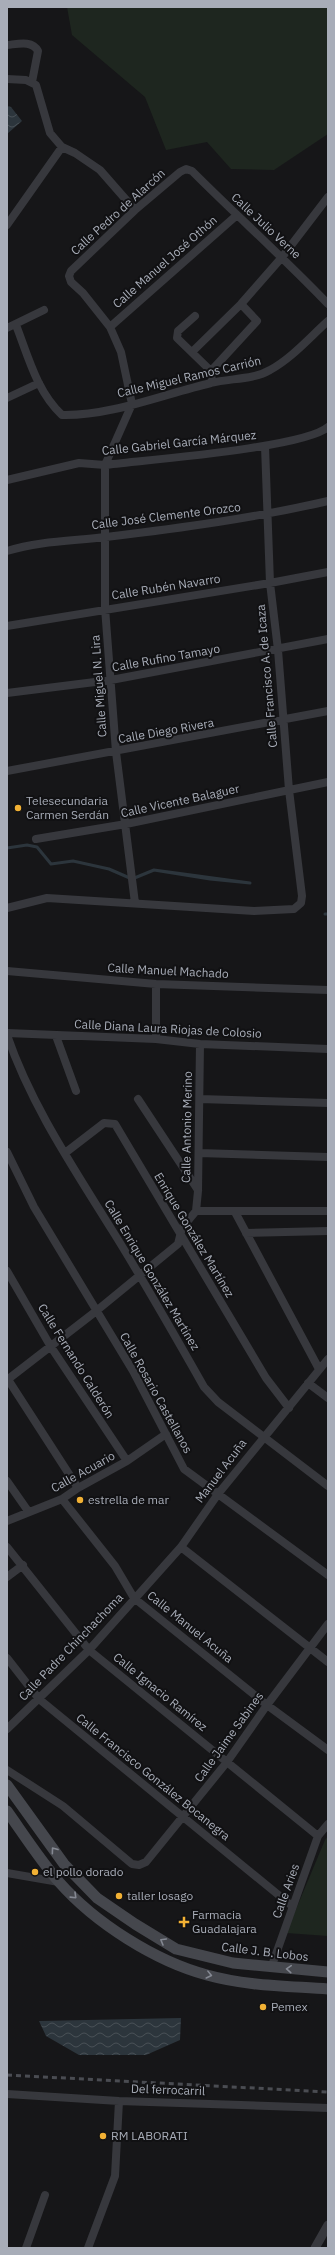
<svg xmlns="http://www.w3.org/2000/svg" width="335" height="2255" viewBox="0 0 335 2255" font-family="'IBM Plex Sans',sans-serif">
	<defs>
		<pattern id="water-waves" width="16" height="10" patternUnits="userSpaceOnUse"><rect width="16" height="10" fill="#2c353c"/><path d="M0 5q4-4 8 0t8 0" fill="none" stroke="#485056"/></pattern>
	</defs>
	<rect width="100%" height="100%" fill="#161618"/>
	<path fill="#1e261f" d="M67,7H328V134L274,170L231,169L207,142L166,150L145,97L72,35Z
		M328,1836V1936L286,1933L325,1840Z"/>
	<path fill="url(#water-waves)" d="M7,106L11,107L22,121L7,134Z
		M181,2018L180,2040L146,2055H79L46,2036L39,2021Z"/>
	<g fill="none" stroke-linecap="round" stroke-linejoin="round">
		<path stroke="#2c353c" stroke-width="3" d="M7,848L27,845L37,847L51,864L73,861L109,869L132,879L154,870L250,883L210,879L154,870
			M325,914H328"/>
		<path stroke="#37383d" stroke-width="8" d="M7,45C18,44 32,40 38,51L32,82
			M7,79L26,80L36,85L50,133L62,147L75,153L100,170L135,210
			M7,225L62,147
			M195,316L178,331L177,338L211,371
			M16,325C28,356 37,392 62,415C111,416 164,394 211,383C230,378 253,380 270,370C292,358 310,337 328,321
			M110,327L237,215
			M7,328L44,310
			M192,352L241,304L283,256L328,197
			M212,382L211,371L257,321L241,304
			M7,398L39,383
			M7,480L79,463L105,465C145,460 304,448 328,427
			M7,551C39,541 73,541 106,537C181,528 255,518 328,501
			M7,626L270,583L328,572
			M7,693L111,680L328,639
			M7,771L328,711
			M36,839L126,824L328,782
			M135,903L116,752L105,608V465L132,404L121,352L110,327L83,293L71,282L69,276L71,271L135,210L180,172L186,169L192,171C237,216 284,258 328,304
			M7,908L47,898L254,911L294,909L301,903L302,896L289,790L278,650L270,583L265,446
			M7,971L156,984L328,990
			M156,984V1039
			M7,1033L156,1039L200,1044L328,1049
			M7,1035C31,1105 73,1167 112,1230C144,1281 174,1334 204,1387L218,1402L328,1486
			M56,1036L76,1091
			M138,1099L198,1190
			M200,1099L328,1103
			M7,1152L34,1207L133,1371L184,1469L328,1575
			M65,1153L104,1123L115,1124L266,1378L289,1408
			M199,1153L328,1157
			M196,1211L198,1191L200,1044
			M235,1212L319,1369
			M246,1233L328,1231
			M7,1271L51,1347L127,1461
			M7,1378L78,1488
			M7,1380L95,1312L178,1244L182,1228L196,1211H328
			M308,1383L328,1398
			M7,1481L28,1511
			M62,1499L115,1566L134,1598L267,1705L328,1750
			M7,1521L62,1499L78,1488L127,1461L166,1434
			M7,1547L89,1650L318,1836
			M181,1547L328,1662
			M7,1577L23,1565
			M7,1658L39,1699L292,1906
			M7,1729L89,1650L181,1547L218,1494L328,1359
			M7,1770L63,1806L132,1864L139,1865L146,1862L227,1762L267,1705L328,1624
			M7,1873L59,1882
			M271,1968L318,1836L328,1824
			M7,2094L119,2101L328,2108
			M26,2248L45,2195
			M88,2248L115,2176L119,2101"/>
		<path stroke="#37383d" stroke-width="9" d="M315,2248L328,2225"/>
		<path stroke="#45474d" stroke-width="11" d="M7,1785L64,1864L97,1898L135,1924L176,1949L233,1963L328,1972
			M7,1811C24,1835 40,1860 59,1882C95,1923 155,1961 207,1975C246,1986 288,1986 328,1989"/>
		<path stroke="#4a4c52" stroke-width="3" stroke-dasharray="5 4" stroke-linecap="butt" d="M7,2075L328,2092"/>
	</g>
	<defs><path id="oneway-chevron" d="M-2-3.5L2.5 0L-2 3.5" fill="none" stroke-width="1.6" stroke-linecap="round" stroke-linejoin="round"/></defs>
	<g stroke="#858993">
		<use href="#oneway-chevron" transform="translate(54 1850) rotate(-126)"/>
		<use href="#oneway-chevron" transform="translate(74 1896) rotate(44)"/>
		<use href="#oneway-chevron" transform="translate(163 1941) rotate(-150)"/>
		<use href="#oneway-chevron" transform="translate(289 1969) rotate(-176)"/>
		<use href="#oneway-chevron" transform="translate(209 1975) rotate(14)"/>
	</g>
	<g fill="#f2b134" stroke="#111113" stroke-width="1.5">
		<circle cx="18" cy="808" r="4"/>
		<circle cx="80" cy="1500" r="4"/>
		<circle cx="35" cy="1872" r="4"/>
		<circle cx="119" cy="1896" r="4"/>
		<path d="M182 1916h4v4h4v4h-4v4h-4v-4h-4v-4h4z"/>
		<circle cx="263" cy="2007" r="4"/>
		<circle cx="103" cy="2136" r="4"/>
	</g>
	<g text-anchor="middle" stroke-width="4" stroke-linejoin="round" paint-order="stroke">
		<g font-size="12" fill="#a8adb8" stroke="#111113">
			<text transform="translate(118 212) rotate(-42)" y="4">Calle Pedro de Alarcón</text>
			<text transform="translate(266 226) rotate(43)" y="4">Calle Julio Verne</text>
			<text transform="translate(165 262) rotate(-41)" y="4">Calle Manuel José Othón</text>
			<text transform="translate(189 377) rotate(-13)" y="4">Calle Miguel Ramos Carrión</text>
			<text transform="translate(179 443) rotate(-6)" y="4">Calle Gabriel García Márquez</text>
			<text transform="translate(166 516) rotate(-7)" y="4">Calle José Clemente Orozco</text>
			<text transform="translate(166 587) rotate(-9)" y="4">Calle Rubén Navarro</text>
			<text transform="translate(166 658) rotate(-10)" y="4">Calle Rufino Tamayo</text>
			<text transform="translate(267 676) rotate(-95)" y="4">Calle Francisco A. de Icaza</text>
			<text transform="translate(99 686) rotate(-94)" y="4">Calle Miguel N. Lira</text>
			<text transform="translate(166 731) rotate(-10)" y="4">Calle Diego Rivera</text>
			<text transform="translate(180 801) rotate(-12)" y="4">Calle Vicente Balaguer</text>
			<text transform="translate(168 971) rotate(3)" y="4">Calle Manuel Machado</text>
			<text transform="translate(168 1029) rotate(3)" y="4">Calle Diana Laura Riojas de Colosio</text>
			<text transform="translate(187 1127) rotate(-89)" y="4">Calle Antonio Merino</text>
			<text transform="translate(194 1235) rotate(59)" y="4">Enrique González Martínez</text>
			<text transform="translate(152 1275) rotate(59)" y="4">Calle Enrique González Martínez</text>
			<text transform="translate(76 1361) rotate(58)" y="4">Calle Fernando Calderón</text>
			<text transform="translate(156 1393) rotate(61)" y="4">Calle Rosario Castellanos</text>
			<text transform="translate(221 1471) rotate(-53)" y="4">Manuel Acuña</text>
			<text transform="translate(83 1472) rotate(-29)" y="4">Calle Acuario</text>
			<text transform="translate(190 1627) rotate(39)" y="4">Calle Manuel Acuña</text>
			<text transform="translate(71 1647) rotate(-46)" y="4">Calle Padre Chinchachoma</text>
			<text transform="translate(160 1692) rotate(39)" y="4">Calle Ignacio Ramírez</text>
			<text transform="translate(229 1737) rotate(-54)" y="4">Calle Jaime Sabines</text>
			<text transform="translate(153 1777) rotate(39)" y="4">Calle Francisco González Bocanegra</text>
			<text transform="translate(286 1891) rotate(-70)" y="4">Calle Aries</text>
			<text transform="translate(265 1952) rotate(7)" y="4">Calle J. B. Lobos</text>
			<text transform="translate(168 2090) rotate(2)" y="4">Del ferrocarril</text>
		</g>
		<g font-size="12" fill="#a8adb8" stroke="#111113" text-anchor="start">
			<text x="26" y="805">Telesecundaria<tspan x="26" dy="14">Carmen Serdán</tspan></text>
			<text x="88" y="1504">estrella de mar</text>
			<text x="43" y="1876">el pollo dorado</text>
			<text x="127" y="1900">taller losago</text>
			<text x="192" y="1919">Farmacia<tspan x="192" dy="14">Guadalajara</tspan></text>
			<text x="271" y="2011">Pemex</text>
			<text x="111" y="2140">RM LABORATI</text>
		</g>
	</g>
	<rect width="335" height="2255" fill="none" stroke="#a8adb8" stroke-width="16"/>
</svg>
